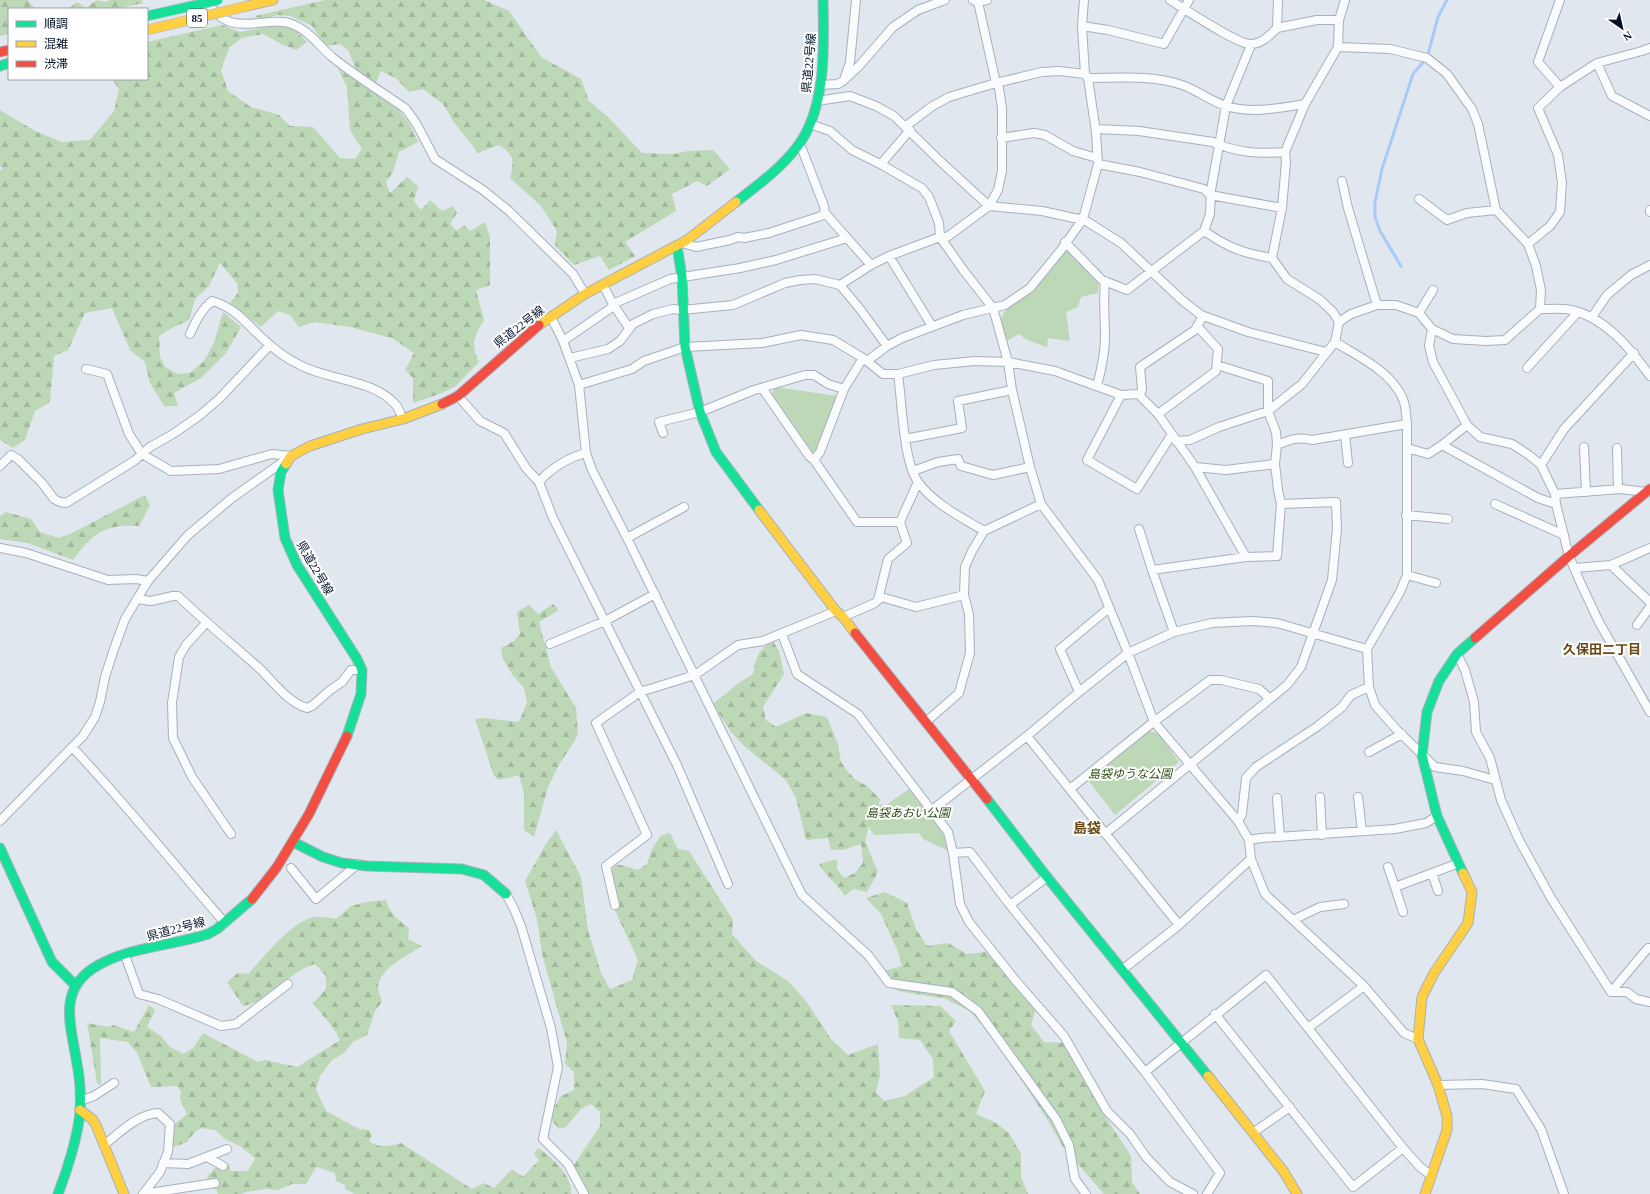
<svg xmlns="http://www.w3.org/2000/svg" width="1650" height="1194" viewBox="0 0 1650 1194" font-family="'Times New Roman','Noto Sans JP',serif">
	<defs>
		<pattern id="forest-firs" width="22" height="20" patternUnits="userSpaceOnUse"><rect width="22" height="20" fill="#bdd8b6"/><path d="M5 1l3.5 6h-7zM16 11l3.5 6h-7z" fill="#a1b89c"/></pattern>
	</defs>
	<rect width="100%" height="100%" fill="#e1e7ee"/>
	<path fill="#bdd8b6" d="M1066,248L1099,280L1098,293L1081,297L1078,307L1066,312L1070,341L1048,338L1047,347L1027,340L1019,334L1007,341C1001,326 998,321 1007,308Z
		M775,387L837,396L817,453L811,452L772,394Z
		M1148,731L1158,733L1179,762L1115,815L1088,780Z
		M912,787L948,832L953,853L923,839L919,833L874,835L862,815L874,804L886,805Z"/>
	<path fill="url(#forest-firs)" d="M0,0H28L35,9H9V34L0,36Z
		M97,0L105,2L110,0H141L143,3L116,9H68L77,2L86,8Z
		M325,0H484L509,11L541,57L581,79L589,101L608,117L642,153L674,154L688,151L713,150L730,169L707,186L697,181L672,194L676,211L625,242L635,256L609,270L600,256L574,265L555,245L557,231L541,206L510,178C514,161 515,155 499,145L478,153L453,121L443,104L423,89L409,92L397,79L381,71L375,85L356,69L348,50L340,44L326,46L311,25L290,16L278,15L261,19L255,16Z
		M282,24L297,32L307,42L296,50L281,44L263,34L242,38L229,48L221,70L228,91L251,107L279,115L290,126L313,127L340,158L355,159L362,149L350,130L347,87L338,69L395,105L409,123L418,142L399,152L393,172L386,182L390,193L407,177L418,186L414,201L421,210L430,200L442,211L453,206L457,213L450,224L457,231L464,225L470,231L485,222L490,237V285L476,290L484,320C474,336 470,344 479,362L456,386L442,393L413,403V378L405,370L414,353L392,338L350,327L314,322L299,327L290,315L278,311L261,327L230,303L238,293L237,283L220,263L209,286L195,299L189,320L170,329L159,336L160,357L165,367L177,374L190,373L204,361L214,343L223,312L241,327L226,353L201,378L174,393L178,406H164L150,383L145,362L130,350L112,308L85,313L68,350L54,356L50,402L35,411L25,440L13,448L0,440V171L2,169L0,165V110L35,131L62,142L90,140L114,111L119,89L112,79H147V42L222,25L240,32Z
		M145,495L150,505L139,526C104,524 93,533 73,560L28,543L0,539V516L6,512L31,519L40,532L59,538L72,533Z
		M553,604L559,610L539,622L551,667L576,708L578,735L559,765L548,787L534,837L524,830V794L519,775L499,780L494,776L475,719L485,718L519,722L527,702L524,688L512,674L503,659L501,648L514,641L520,634L517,612L529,605L538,614Z
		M773,641L779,651L784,674L763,707L766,720L776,727L806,713L827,717L838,744L841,762L848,772L856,780L867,786L881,800L873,811L865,841L878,872L867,892L853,889L845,896C837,884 826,876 819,864L837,859V869L844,878L855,873L863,863L861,844L843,850H831L828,838L806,840L796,798L786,780L743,745L731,732L713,704L740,682L753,674C756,658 758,649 773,641Z
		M556,830L581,877L588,930L601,973L610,989L632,980L638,960L607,893L605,875L617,864L638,870L647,864L651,851L660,836L670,833L678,849L689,851L733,920L732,934L756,961L788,981L806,1001L831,1039L848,1055L878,1044L880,1075L876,1092L884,1101L905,1096L934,1077L933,1059L920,1040L899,1038L898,1021L891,1005L940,1006L956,1021L949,1031L985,1091L976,1114L996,1123L1009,1133L1021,1154V1177L1028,1194H588L573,1166L600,1126V1112L591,1104L581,1109L566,1127L559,1129L549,1117L561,1096L574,1090V1072L565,1064L567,1043L542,954L537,919L525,881L546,844Z
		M885,892L907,903L916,929L927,946L948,943L967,954L986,952L1036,1008L1031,1025L1044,1042L1065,1043L1103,1113L1131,1156L1132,1182L1140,1194H1104L1063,1147L1042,1111L994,1040L971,1012L946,999L898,991L880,972L902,966L898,952L881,914L866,898Z
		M386,900C390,914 397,919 409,928L408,939L422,946C408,955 380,968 378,986C378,991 381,997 382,1002L375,1011L367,1035L353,1042L344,1053L331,1061L320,1076L316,1089L326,1111L359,1129L369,1130L372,1135L369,1141C379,1149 389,1146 401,1143L472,1189L484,1183L494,1188L512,1169L523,1177L539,1160L534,1154L538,1148C551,1156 574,1178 571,1194H355L345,1189V1185L336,1181L335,1173L316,1167L306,1184H292L278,1190L265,1189L246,1192L241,1194H218L217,1191L211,1186L207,1177L215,1168L229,1164L231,1171H248L255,1158L240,1146L225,1139L215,1130L201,1128L194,1133L187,1142L172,1148L175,1124L187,1114L180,1099L181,1091L177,1086L151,1087L137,1053L128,1042L100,1038L101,1085L97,1083L87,1023L108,1027L113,1025L134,1032L149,1005L155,1010L147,1027L161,1036L170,1047L183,1054L193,1048L203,1033L258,1062L265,1060L297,1067L340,1040L334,1029L313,1003L326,989V976L315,964C287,972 272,1001 243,1006L227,982L238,973L248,974C263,958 292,921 314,917C320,916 329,918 336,919L351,906L366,902Z"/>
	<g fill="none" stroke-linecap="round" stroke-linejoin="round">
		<path stroke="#a8caf6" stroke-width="3" d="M1401,266L1380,231L1375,217V202L1382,169L1413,74L1427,58L1438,17L1447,0"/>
		<defs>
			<path id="street" d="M206,0C223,28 239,25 269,22C276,22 282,21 289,23C308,29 318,45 332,57C353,74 377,89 399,104L406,109L416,123L435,159L483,190L509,211L573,274L585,294
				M973,0L978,2L987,0
				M1170,0C1185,9 1238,45 1251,44C1262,44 1270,35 1277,28L1278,0
				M1082,26L1108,30L1164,44L1189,0
				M1277,28L1317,20H1339
				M1338,47L1390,49L1427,58L1447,74L1472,109L1478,124L1496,210L1528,244L1536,266L1541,290L1540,309
				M1597,63L1642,51L1650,48
				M1088,78C1118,78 1151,75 1179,84C1196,89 1210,101 1226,106C1251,114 1279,108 1305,104
				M844,80L850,62L856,0
				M820,85L838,84L843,81L859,66L893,27L918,10L945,0
				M1560,87L1597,63L1612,96L1650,116
				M817,101L850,96L876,106L894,116L940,161L989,206L1042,211L1074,218L1083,219L1121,243L1183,301L1201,315L1248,332L1326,352
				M810,124L830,131L852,150L884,166L913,183L922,188L929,197L939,223L940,237L964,271L993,308L1008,362L1012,390L1030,467L1041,504L1098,580L1128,653L1154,722L1238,821L1249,840L1251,859L1265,894L1364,986L1404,1033L1418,1039
				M906,126L931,107L949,97L996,83L1042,72L1059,71L1085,74
				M1096,129L1139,131L1213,142C1237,153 1259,154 1285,152
				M1001,138L1034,133L1045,135L1073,151L1097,158
				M798,146L802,149L824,206L825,213L871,265
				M881,164L910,130
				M1098,164L1140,172L1204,189L1210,195L1282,208
				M1342,181L1348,208L1377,305
				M1419,199L1447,220L1467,213L1496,210
				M1650,210V212
				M1204,231C1229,248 1242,253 1272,258
				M1065,242L1102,280L1127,290L1204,231L1210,214L1211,190L1226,106L1251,45
				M682,243L696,247L730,240L738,237L744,238L769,233L821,216L825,213
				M1528,244L1550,226L1560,212L1562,183L1558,155L1538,108L1560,87L1538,62L1560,0
				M889,256L932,326
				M603,285L613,304L629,328
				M840,285L860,309L887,346
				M1419,313L1433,290
				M551,317L563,341L579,385L586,453L592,470L627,538L802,895L868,955L889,983L952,992L978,1011L1056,1119L1069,1145L1075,1179L1086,1194
				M1592,317L1607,295L1631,275L1650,265
				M1339,322L1351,314L1377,305H1396L1419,313L1432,329L1453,339L1486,341L1505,340L1540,309C1550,309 1562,308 1571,310C1605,317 1631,349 1650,376
				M1432,329L1429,346L1433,362L1467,425L1480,437L1512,444L1529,455L1541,465L1555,494L1556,504L1569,556L1581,584L1599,622L1650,712
				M190,334C196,321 201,310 212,301C238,308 250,329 270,345C278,352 288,359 298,364C328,381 372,378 396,405C399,409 401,415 403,419
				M563,341L611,308L613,304L670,279L740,268L776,260L847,238
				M1335,342C1359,357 1391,371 1403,399C1406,406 1406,416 1407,424V575L1400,592L1367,649L1369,687L1375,705L1396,729L1435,767L1463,771L1495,780
				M570,358L608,349L620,341L633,324L653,314L673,309L682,310L733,305L785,283L800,280L815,279L840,285L871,265L889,256L940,237H947L989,206L998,190L1002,171V108L999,88L996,83L978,2
				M867,361L887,346L902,338L963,315L1005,305L1030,288L1061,250L1083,219L1098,164L1096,132L1088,78L1085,74L1082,26L1084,0
				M1217,365L1268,381V411L1276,432L1277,445L1275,464
				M1527,368L1578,312
				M86,369L107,374L129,434L142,454L171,471L219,469L272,454L291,456
				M898,374C902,401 903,461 918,482C934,504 961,517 984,531
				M579,385L632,369L644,361L685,347L762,343L801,335L833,340L863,358L883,374H898L934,365L975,361L1008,362L1055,371L1121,395L1138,394L1158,414L1195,467L1246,557
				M1097,386C1101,371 1105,354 1105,337C1105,318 1103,300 1105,281
				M762,388L809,456L814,460L820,452L844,389
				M1121,395L1087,460L1137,489L1172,434
				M458,396L480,421L504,433L526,468L539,482L553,518L677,765L728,884
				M1140,396L1142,389L1140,367L1195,330L1203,316
				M1158,414L1216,371L1218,349L1197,326
				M663,433L659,422L700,412L754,390L805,375H814L828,384L844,389L863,358
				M1345,435L1348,463
				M905,439L962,428L958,401L1012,390
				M1176,441L1190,440L1219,427L1268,411L1302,384L1335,342L1339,322L1333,312L1319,299L1287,279L1272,258L1282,208L1286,162L1285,152L1305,104L1338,47L1339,20L1345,0
				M1277,445C1289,440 1299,436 1312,440L1407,424
				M1442,445L1538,498L1556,504
				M1584,447L1586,492
				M1407,448L1428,454L1442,445L1467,425
				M1617,448L1618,489
				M814,460L857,522H900L918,482
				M1541,465L1564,429L1634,353
				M0,466L11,455L18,459L42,483L54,499L60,502L66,503L134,461L150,447L173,434L199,416L219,399L270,345
				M913,471L938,462L958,459L961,466L993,475L1030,467
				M539,482C550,469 569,457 586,453
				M1555,494L1621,489L1646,492
				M1495,504L1564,535
				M1406,515L1448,519
				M1139,529L1152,570
				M627,538L684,507
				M0,548L26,553L108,580L136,579L148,581
				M1611,565L1650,602
				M1575,568L1611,565L1650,548
				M1407,575L1436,583
				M137,599L151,601L173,596H178C204,621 231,643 258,667C273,681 287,702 307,708L312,706L329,691L342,682L351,670H362
				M878,600L888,559L907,543L900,522
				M843,617L875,603L881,597L916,607L964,595
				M207,622L186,645L179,657L172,703L173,738L192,777L231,834
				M1637,625L1650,607
				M1174,632L1152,570L1246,557L1277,556L1281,504L1278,490L1275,464L1226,470L1195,467
				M782,634L797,674L858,714L948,832L953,853L960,904L969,922L1016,981L1064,1036L1107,1111L1130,1134L1146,1157L1170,1182L1193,1194
				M550,644L605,621L655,594
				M1457,654L1465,670L1474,702L1476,732L1490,758L1501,800L1519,840L1551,898L1611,992
				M1079,692L1060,649L1109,608
				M927,721L959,693L970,653L969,614L964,595L965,567L972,551L984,531L1041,504
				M1027,736L1179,925
				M72,747C126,804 174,865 225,923
				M1369,752L1402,734
				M1070,789L1151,724L1210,680H1221L1259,689L1270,699
				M1320,797L1322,835
				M1358,797L1362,831
				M1277,798L1280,837
				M932,810L1027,736L1079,692L1128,653L1174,632L1212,623L1252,621L1277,623L1367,649
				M0,821L83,736L95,717L100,702L105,677L114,649L125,619L148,581L188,535L232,498L287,459
				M1238,821L1242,814L1246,778L1256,767L1318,726L1342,707L1351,695L1369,687
				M1105,834L1287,685L1301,667L1332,580L1337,529L1336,502L1281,504
				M1249,840L1261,838L1395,829L1426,823L1437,816
				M953,853L970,852L1010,905L1145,1072L1220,1173L1207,1194
				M1388,867L1395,887
				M291,868L316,899L358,864
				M1432,873L1438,891
				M506,894L514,909L521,926L551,1028L558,1067L543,1139L568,1164L584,1194
				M615,905L606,866L647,835L596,723L640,692L695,675L738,645L763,641L836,611
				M1010,905L1047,877
				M1403,912L1395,887L1459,863
				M1293,920L1320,907L1344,904
				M125,955L139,994L158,999L221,1026L236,1024L288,984
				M1122,970L1179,925L1251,859
				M1611,992L1648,948H1650
				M1611,992H1627L1636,999L1650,1002
				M1215,1014L1353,1187L1403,1148
				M1308,1028L1364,986
				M1145,1072L1266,975L1403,1148L1420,1167L1432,1176
				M1438,1085L1482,1084L1516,1089L1541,1129L1564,1194
				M80,1101L94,1096L114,1083
				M1254,1132L1290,1107
				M104,1145C119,1133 138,1114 158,1113L170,1124L168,1152L160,1172L143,1194
				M207,1157L223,1166
				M163,1163L188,1164L227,1149
				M143,1194L215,1183"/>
			<path id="fast" d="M0,66L9,63
				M736,202C758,185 780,169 797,147C827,108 824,46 823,0
				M677,246L682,277L685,347L700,412L716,452L759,510
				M286,464L281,472L278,490L285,538L297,565L357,659L362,670L361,694L347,736
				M987,799L1047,877L1208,1076
				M293,842L323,857L342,863L367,866L462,869L484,875L506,894
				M0,848L52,962L76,986
				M1463,873L1437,816L1422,755L1427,712L1439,681L1457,654L1475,638
				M58,1194C67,1171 78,1136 80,1112C81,1096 80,1079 77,1064C72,1029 57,993 92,969C124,947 172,946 208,934L217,929L252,899"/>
			<path id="slow" d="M247,6L273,0
				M539,325L585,294L687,240L736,202
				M286,464L291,456L310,446L362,429L403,419L442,404
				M759,510L836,611L843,617L855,633
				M1208,1076L1284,1172L1297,1194
				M80,1110L92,1119L96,1125L124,1194
				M1425,1194L1447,1130V1116L1438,1085L1418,1039L1422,997L1434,973L1468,923L1472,892L1463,873"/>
			<path id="jam" d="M0,52L9,50
				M442,404L458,396L539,325
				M855,633L987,799
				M1475,638L1569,556L1650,489
				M252,899L277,867L309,814L347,736"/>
		</defs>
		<use href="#street" stroke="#a5b1bf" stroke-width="10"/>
		<use href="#fast" stroke="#a5b1bf" stroke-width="11"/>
		<use href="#slow" stroke="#a5b1bf" stroke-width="11"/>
		<use href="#jam" stroke="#a5b1bf" stroke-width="11"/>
		<use href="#street" stroke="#fafbfc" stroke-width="8"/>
		<use href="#fast" stroke="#16e098" stroke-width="9"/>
		<use href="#slow" stroke="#ffcf43" stroke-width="9"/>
		<use href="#jam" stroke="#f24e42" stroke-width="9"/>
		<defs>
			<path id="fast-bridge" d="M147,16L218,0"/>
			<path id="slow-bridge" d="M147,30L247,6"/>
		</defs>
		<use href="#fast-bridge" stroke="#bdc2c9" stroke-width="11" stroke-linecap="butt"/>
		<use href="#slow-bridge" stroke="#bdc2c9" stroke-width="11" stroke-linecap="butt"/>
		<use href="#fast-bridge" stroke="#16e098" stroke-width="9"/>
		<use href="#slow-bridge" stroke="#ffcf43" stroke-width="9"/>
	</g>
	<g text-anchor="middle" stroke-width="4" stroke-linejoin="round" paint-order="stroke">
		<rect fill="#fff" stroke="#4e5868" stroke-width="1" x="187" y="9" width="20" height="18" rx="3"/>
		<g font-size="11" font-weight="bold" fill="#021127">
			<text x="197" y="22">85</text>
		</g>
		<g font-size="12" fill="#021127" stroke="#fff">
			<text transform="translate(809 63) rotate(-85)" y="4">県道22号線</text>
			<text transform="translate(519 327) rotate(-38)" y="4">県道22号線</text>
			<text transform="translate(315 568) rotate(60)" y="4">県道22号線</text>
			<text transform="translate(176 929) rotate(-15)" y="4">県道22号線</text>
		</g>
		<g font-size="12" font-style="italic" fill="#2b4c14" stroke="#fff">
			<text x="1130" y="778">島袋ゆうな公園</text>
			<text x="908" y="817">島袋あおい公園</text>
		</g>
		<g font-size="13" font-weight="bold" fill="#684712" stroke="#fff">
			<text x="1602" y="654">久保田二丁目</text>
		</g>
		<g font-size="14" font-weight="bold" fill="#684712" stroke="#fff">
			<text x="1087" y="833">島袋</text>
		</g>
	</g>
	<rect x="8" y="8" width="140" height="72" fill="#ffffff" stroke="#9aa0a9"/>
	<rect x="16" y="21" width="20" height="6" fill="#16e098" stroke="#9aa0a9"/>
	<text x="44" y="28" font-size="12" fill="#021127">順調</text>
	<rect x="16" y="41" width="20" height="6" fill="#ffcf43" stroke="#9aa0a9"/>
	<text x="44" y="48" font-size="12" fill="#021127">混雑</text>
	<rect x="16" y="61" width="20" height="6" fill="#f24e42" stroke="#9aa0a9"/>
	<text x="44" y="68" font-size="12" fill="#021127">渋滞</text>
	<g transform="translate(1622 28) rotate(146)" stroke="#ffffff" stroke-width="3" paint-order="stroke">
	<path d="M0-3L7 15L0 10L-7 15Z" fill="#021127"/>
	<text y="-6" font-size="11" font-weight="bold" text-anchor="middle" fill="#021127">N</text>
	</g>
</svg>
